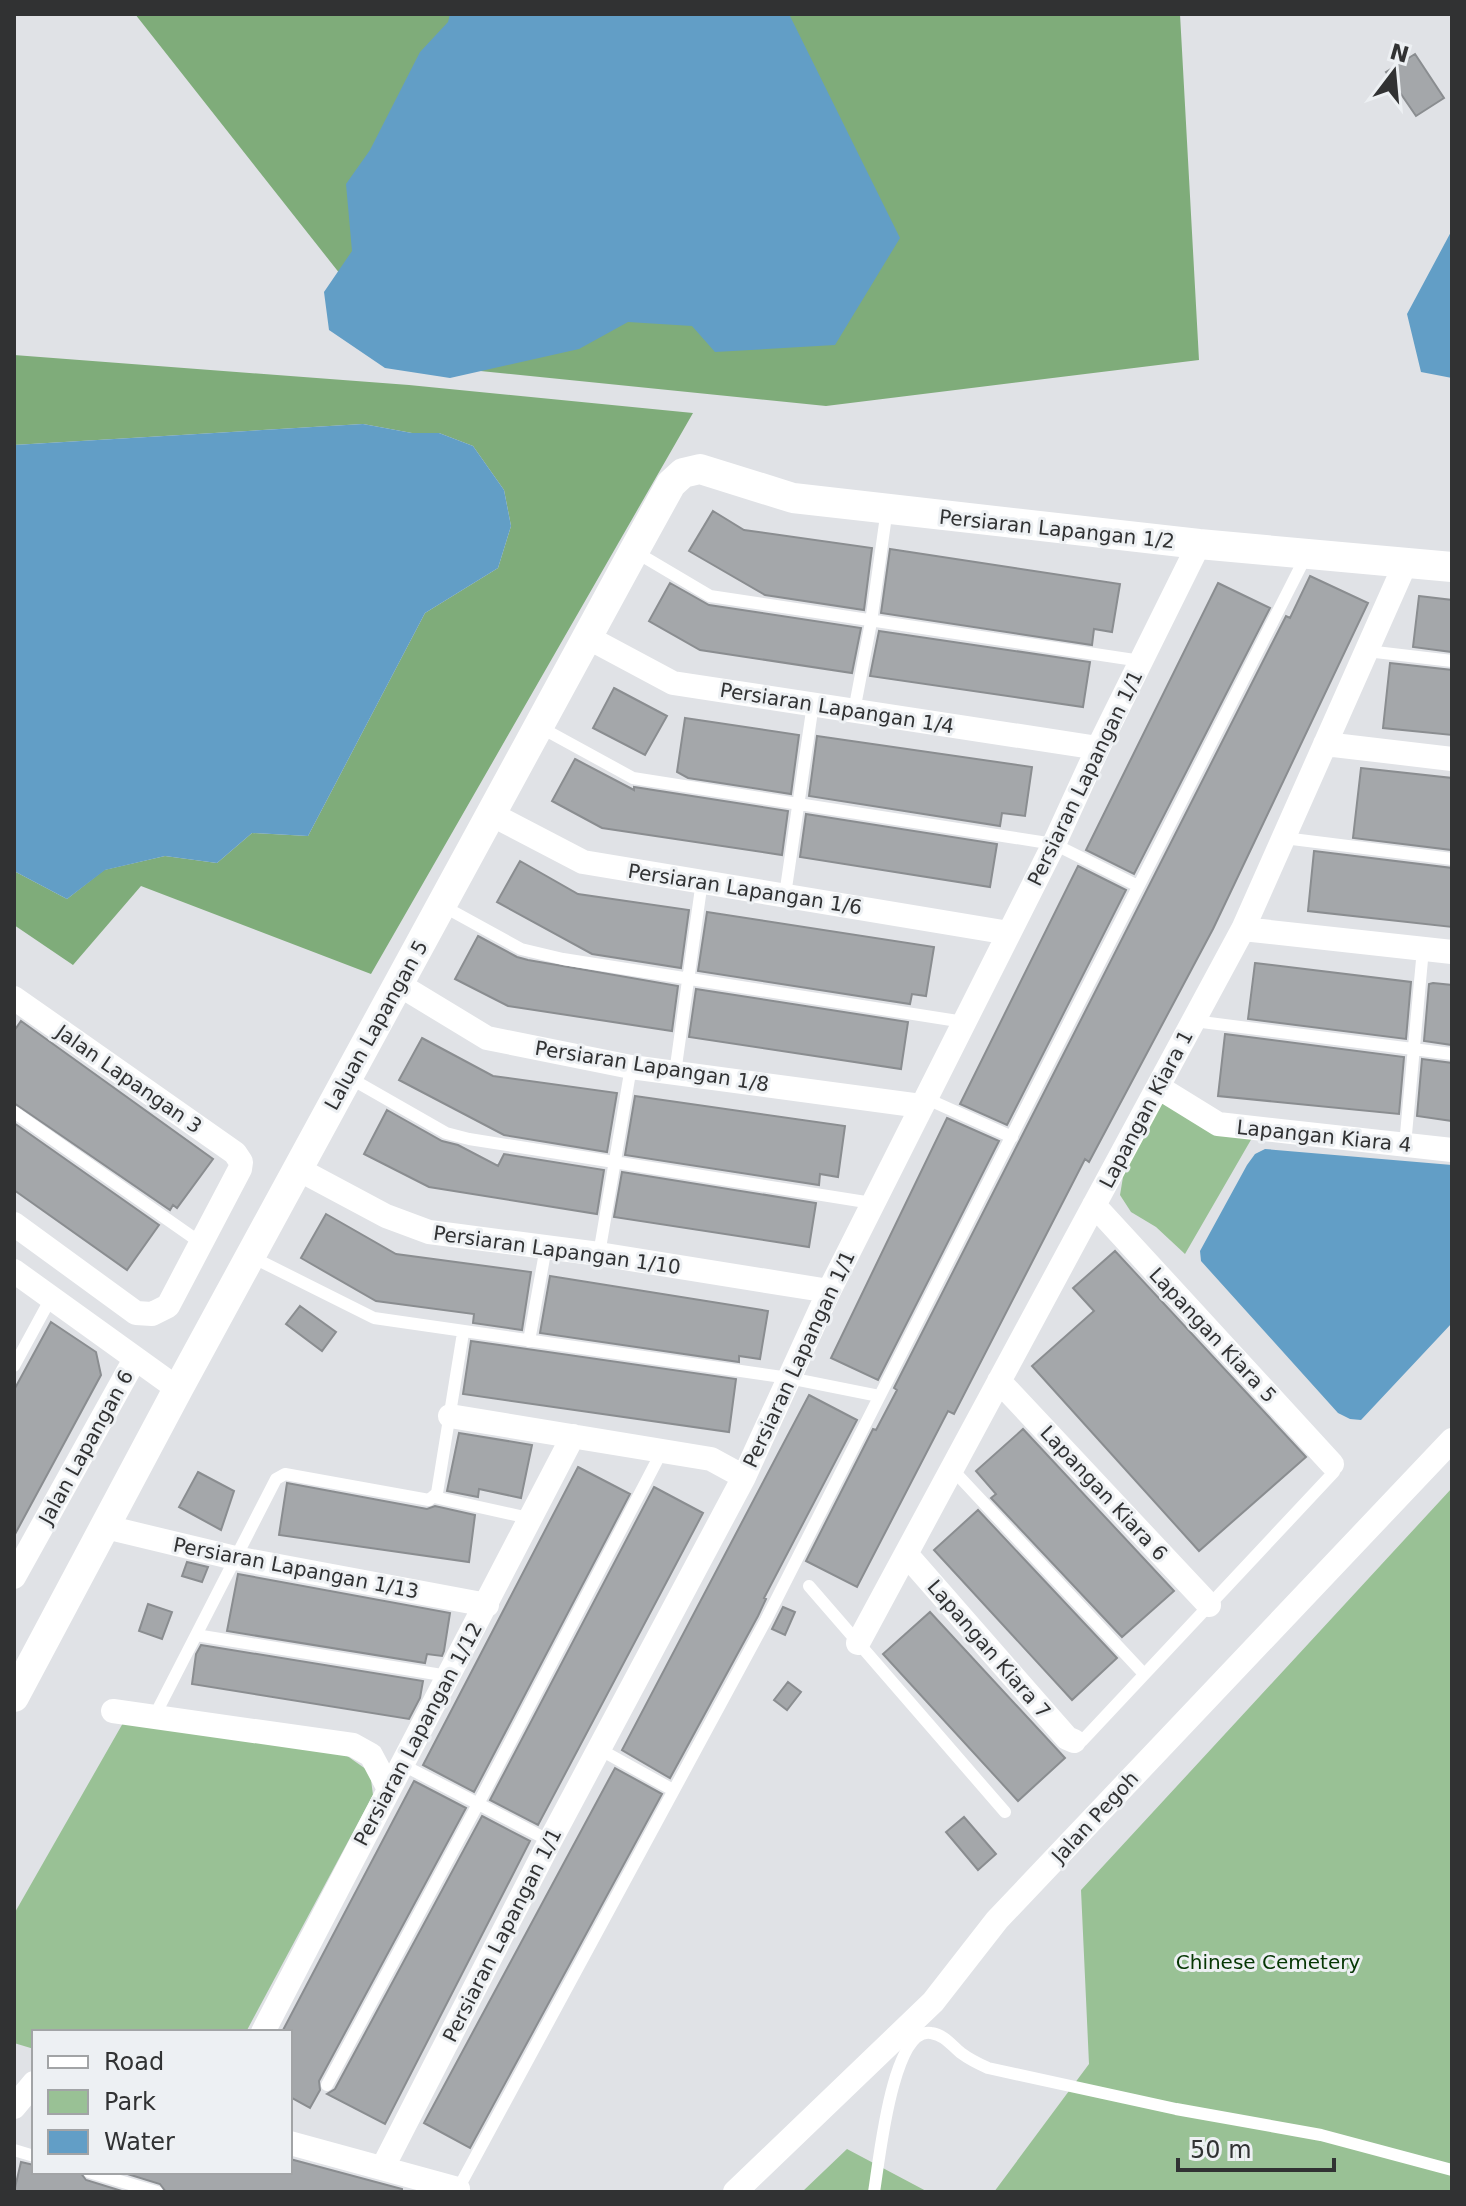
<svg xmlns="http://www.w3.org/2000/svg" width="1466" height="2206" viewBox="0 0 1466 2206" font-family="'DejaVu Sans',sans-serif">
	<rect width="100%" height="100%" fill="#e0e2e6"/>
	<path fill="#99c195" d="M1160,1102L1252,1138L1185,1254L1156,1227L1131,1212L1120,1195L1123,1177Z
		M1452,1488V2192H994L1089,2064L1081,1890Z
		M123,1723L343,1753L370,1772L373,1795L246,2032H34V2049L14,2043V1914Z
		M847,2149L928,2192H802Z"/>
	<path fill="#7fac7a" d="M135,14H1180L1199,360L826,406L411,364Z
		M14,355L409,385L693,413L371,974L141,886L73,965L14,925V871L67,899L104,870L165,856L217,863L252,833L308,836L425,613L498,568L511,526L504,490L473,446L439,433H412L363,424L14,445Z"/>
	<path fill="#629ec6" d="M450,14H789L900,238L835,345L715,352L692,326L628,322L579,349L450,378L385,368L329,330L324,292L352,251L346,184L370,150L420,52L448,22Z
		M1452,230V378L1421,372L1407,314Z
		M363,424L412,433H439L473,446L504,490L511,526L498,568L425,613L308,836L252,833L217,863L165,856L105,870L67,899L14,871V445Z
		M1265,1149L1452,1165V1323L1361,1420L1350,1419L1338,1413L1201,1261L1200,1251L1247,1165L1255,1154Z"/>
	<path fill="#a4a7aa" stroke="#8a8d90" stroke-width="2" d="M1415,54L1444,98L1416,116L1386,72Z
		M713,511L744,530L872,548L864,610L765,595L689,551Z
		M890,549L1120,584L1112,632L1094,629L1092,645L881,613Z
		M1310,576L1368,603L1213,929L1089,1162L1085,1159L954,1414L948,1411L857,1587L806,1561L873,1429L876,1430L897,1390L894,1388L1286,616L1290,618Z
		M670,583L709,605L861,628L852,673L700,650L649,621Z
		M1218,583L1270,608L1134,874L1086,850Z
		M1419,596L1452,600V652L1413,647Z
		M879,631L1090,662L1083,707L870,676Z
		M1390,663L1452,670V735L1383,728Z
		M614,688L667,716L645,755L593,728Z
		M685,718L799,735L791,794L688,778L677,772Z
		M817,736L1032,767L1025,816L1002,813L1000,826L809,796Z
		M575,759L634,790V787L788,811L782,855L602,828L552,801Z
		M1361,768L1452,778V850L1353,838Z
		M806,814L997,844L990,887L800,857Z
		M1314,851L1452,868V927L1308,911Z
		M520,861L578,894L689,910L681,968L592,954L497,902Z
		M1078,866L1126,890L1007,1125L960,1104Z
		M707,912L934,947L926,996L912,994L910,1004L698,971Z
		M478,936L517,957L528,960L678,986L672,1031L508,1006L455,979Z
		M1255,963L1411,982L1406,1039L1248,1019Z
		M1433,983L1452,985V1045L1424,1041L1429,984Z
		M696,989L908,1022L901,1069L689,1037Z
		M21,1021L213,1159L177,1208L173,1205L170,1210L14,1103V1031Z
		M1225,1034L1404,1057L1399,1114L1218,1096Z
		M422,1038L493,1076L617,1093L607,1152L504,1135L399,1080Z
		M1422,1059L1452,1063V1121L1417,1116Z
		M635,1096L845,1126L838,1177L820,1174L819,1185L625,1155Z
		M387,1110L442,1141L458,1145L498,1166L504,1154L604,1170L597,1214L429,1187L364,1154Z
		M947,1118L999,1141L878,1380L831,1358Z
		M14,1123L159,1225L127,1270L14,1190Z
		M622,1172L816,1203L809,1247L614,1217Z
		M326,1214L396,1254L531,1272L522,1330L473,1323L474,1314L376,1301L301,1258Z
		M1115,1251L1306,1457L1199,1551L1032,1366L1094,1311L1073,1288Z
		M550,1276L768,1311L760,1359L739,1356V1362L540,1333Z
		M300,1306L336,1332L322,1351L286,1324Z
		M51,1322L96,1352L101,1375L14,1536V1390Z
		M471,1341L736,1379L729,1432L463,1394Z
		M809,1395L857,1420L764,1598L766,1599L758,1616L670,1778L622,1750Z
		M1023,1429L1174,1591L1122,1637L991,1498L996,1494L976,1471Z
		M459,1433L532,1445L521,1498L479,1489L478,1497L447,1491Z
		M578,1467L630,1494L474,1792L423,1765Z
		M198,1472L234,1491L221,1530L179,1507Z
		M287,1483L427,1509L435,1506L475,1515L469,1562L279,1535Z
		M654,1487L703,1513L538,1825L490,1800Z
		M978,1510L1117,1658L1072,1700L934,1550Z
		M187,1562L208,1567L202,1582L182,1576Z
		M238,1574L450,1613L444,1651L442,1656L427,1654L425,1663L227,1631Z
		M148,1604L172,1612L162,1639L139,1631Z
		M783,1607L795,1612L785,1635L772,1629Z
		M930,1612L1065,1758L1018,1801L883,1654Z
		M201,1645L423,1681L420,1698L409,1719L192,1684L196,1654Z
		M788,1682L801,1692L787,1710L774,1700Z
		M615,1768L662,1794L470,2148L424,2123Z
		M414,1781L466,1808L319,2081L320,2090L310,2108L290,2097V2032H282Z
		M482,1816L530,1841L385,2124L327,2094L335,2089Z
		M964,1817L996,1854L978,1870L946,1832Z
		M290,2159L402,2189V2192H166L160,2184L121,2172H290Z
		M21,2162L34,2165V2172H80L86,2180L125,2192H14Z"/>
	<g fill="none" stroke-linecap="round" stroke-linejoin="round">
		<path stroke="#fff" stroke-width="12" d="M634,551L710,596L1141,661
			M1367,651L1452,661
			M854,711L871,622L887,509
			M538,726L633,778L1054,844L1138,886
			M1284,838L1452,859
			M785,895L813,704
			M441,905L521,949L563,959L964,1022
			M1194,1021L1452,1054
			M675,1073L702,881
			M348,1077L446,1133L469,1139L872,1203
			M925,1098L1012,1137
			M14,1112L201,1243
			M1405,1145L1423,949
			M599,1254L631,1067
			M250,1256L374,1318L789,1378L879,1396
			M529,1341L546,1247
			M14,1366L51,1298
			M952,1469L1144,1674
			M434,1497L529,1518
			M809,1586L1005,1812
			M196,1635L448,1676
			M154,1717L276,1479L285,1474L429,1500L437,1493L463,1333
			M1074,1741H1082L1334,1472L1332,1464
			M599,1749L673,1790
			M401,1764L550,1841
			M327,2085L478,1804L662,1451
			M14,2150L34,2156
			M89,2172L157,2192
			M458,2189L766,1620L1307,554
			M874,2192C879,2163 892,2026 931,2033C945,2035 951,2045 961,2053C969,2059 979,2064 988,2068L1176,2109L1321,2135L1452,2170"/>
		<path stroke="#fff" stroke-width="24" d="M587,637L673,683L1098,748
			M1325,744L1452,759
			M491,814L583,862L1009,933
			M1243,929L1452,952
			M398,984L487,1038L631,1067L921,1106
			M14,998L235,1153L241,1162L240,1169L168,1306L152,1314L136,1313L14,1224
			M1158,1087L1218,1124L1452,1150
			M298,1169L386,1216L429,1232L599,1254L829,1291
			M1094,1205L1332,1464
			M14,1271L178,1389
			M999,1381L1209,1605
			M450,1416L711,1459L744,1477
			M106,1527L235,1558L487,1605
			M906,1554L1067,1738L1074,1741
			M14,1577L135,1359
			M858,1643L1243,929L1406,562
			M113,1711L353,1745L371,1755L389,1789
			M263,2032L573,1436
			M14,2107L34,2083
			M290,2143L458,2189
			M383,2167L550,1841L744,1477L829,1291L1054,844L1098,748L1199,544
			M735,2192L933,2002L997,1920L1452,1440"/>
		<path stroke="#fff" stroke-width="30" d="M14,1697L178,1389L634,551L671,484L683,473L700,469L793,498L1199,544L1452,567"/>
	</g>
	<g text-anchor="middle" stroke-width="6" stroke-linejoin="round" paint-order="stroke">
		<g font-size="20" fill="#313233" stroke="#edf0f3">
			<text transform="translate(1057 529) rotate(6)" y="7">Persiaran Lapangan 1/2</text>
			<text transform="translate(837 708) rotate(9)" y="7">Persiaran Lapangan 1/4</text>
			<text transform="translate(1085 778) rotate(-64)" y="7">Persiaran Lapangan 1/1</text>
			<text transform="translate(745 889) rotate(9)" y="7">Persiaran Lapangan 1/6</text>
			<text transform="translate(376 1025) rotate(-61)" y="7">Laluan Lapangan 5</text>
			<text transform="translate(652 1066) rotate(9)" y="7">Persiaran Lapangan 1/8</text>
			<text transform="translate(129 1079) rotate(35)" y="7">Jalan Lapangan 3</text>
			<text transform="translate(1146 1109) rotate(-62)" y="7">Lapangan Kiara 1</text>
			<text transform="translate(1324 1136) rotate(6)" y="7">Lapangan Kiara 4</text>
			<text transform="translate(557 1250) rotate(8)" y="7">Persiaran Lapangan 1/10</text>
			<text transform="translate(1213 1335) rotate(47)" y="7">Lapangan Kiara 5</text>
			<text transform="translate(799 1359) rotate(-65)" y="7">Persiaran Lapangan 1/1</text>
			<text transform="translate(86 1447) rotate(-61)" y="7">Jalan Lapangan 6</text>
			<text transform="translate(1104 1493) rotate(47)" y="7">Lapangan Kiara 6</text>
			<text transform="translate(296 1568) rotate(11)" y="7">Persiaran Lapangan 1/13</text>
			<text transform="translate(989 1649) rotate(49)" y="7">Lapangan Kiara 7</text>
			<text transform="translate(418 1734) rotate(-62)" y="7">Persiaran Lapangan 1/12</text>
			<text transform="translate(1095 1817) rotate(-47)" y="7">Jalan Pegoh</text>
			<text transform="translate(502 1935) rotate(-63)" y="7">Persiaran Lapangan 1/1</text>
		</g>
		<g font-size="20" fill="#063704" stroke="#edf0f3">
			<text x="1268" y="1969">Chinese Cemetery</text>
		</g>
	</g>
	<rect width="1466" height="2206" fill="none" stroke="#313233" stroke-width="32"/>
	<rect x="32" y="2030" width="260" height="144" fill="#edf0f3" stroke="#a2a4a6" stroke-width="2"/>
	<rect x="48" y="2056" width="40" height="12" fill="#ffffff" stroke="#a2a4a6" stroke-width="2"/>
	<text x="104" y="2070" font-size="24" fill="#313233">Road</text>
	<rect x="48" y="2090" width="40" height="24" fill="#99c195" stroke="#a2a4a6" stroke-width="2"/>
	<text x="104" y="2110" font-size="24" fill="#313233">Park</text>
	<rect x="48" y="2130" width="40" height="24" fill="#629ec6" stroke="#a2a4a6" stroke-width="2"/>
	<text x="104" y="2150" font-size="24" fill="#313233">Water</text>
	<g transform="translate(1394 72) rotate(16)" stroke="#edf0f3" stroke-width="6" paint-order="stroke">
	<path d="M0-6L14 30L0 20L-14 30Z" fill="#313233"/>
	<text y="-12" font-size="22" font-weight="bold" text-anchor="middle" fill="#313233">N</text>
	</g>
	<path d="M1178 2158v12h156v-12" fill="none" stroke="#313233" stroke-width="4"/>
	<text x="1190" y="2158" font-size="24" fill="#313233" stroke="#edf0f3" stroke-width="6" paint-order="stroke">50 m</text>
</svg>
